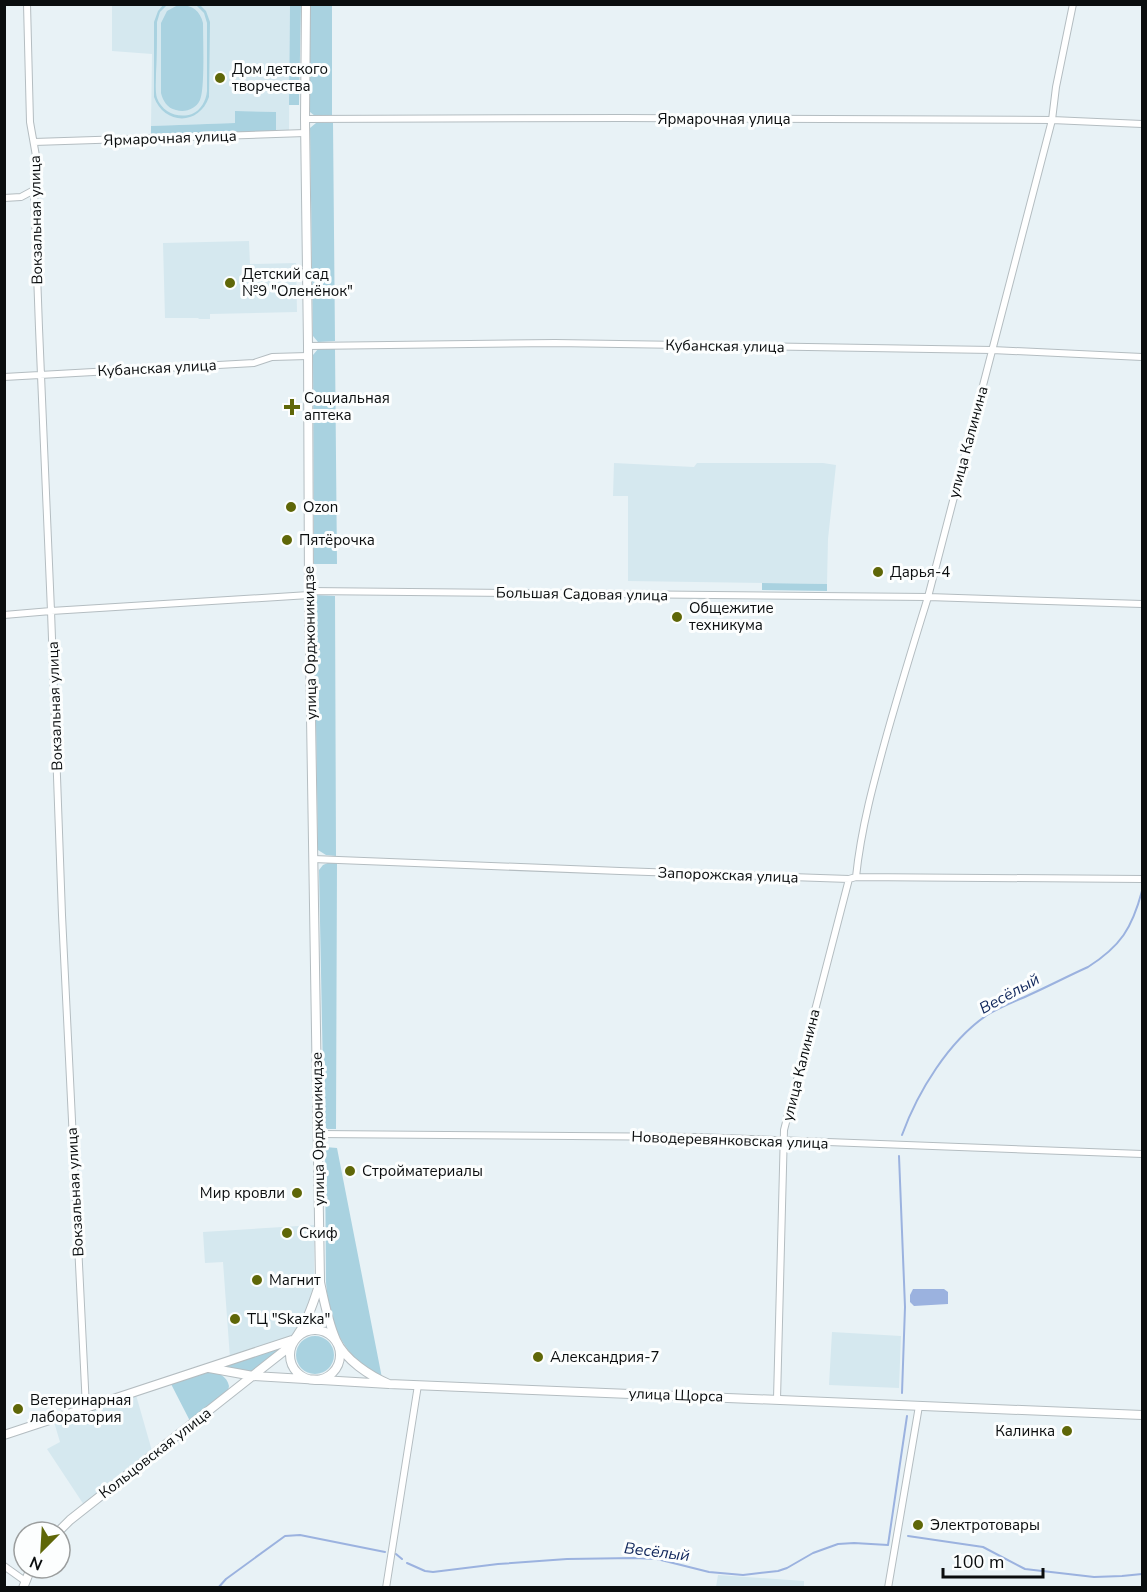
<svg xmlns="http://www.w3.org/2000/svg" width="1147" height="1592" viewBox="0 0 1147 1592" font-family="'Nunito Sans',sans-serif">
	<rect width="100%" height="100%" fill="#e8f2f6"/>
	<path fill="#d5e8ef" d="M112,5H290L289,130L276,131V112L236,111L235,123L151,126L152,54L112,51Z
		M249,241L250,264L296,263L297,312L210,314V319H199L198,318H165L163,243Z
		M614,463L694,467L697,463H823L836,465L828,539L827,584L628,581V496H613Z
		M314,1225V1285L305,1313L293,1338L230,1358L223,1262L205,1263L203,1232Z
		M832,1332L901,1336L899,1388L829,1385Z
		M136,1395L152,1451L84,1505L47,1449L60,1442L54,1422Z
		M718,1575L804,1581V1587H716Z"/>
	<path fill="#a9d2e0" d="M164,4L167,5L160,12L157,22C157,39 157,57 156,74C156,82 155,91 157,98C162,112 178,119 192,114C201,110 206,101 207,91V23L204,13L196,5H200L206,11L210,22L209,97C199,126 164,125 154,97V22L158,11Z
		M178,5C191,4 200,10 203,23C203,38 205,90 200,100C196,109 185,113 176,110C167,108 163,101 161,93V23L167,11Z
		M290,5H301L299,105H289Z
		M310,5H332V116H315L310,112Z
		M235,111L276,112V131L151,135V126L235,123Z
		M316,123H333L335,341L318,342L313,336L310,128Z
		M318,349H335L337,564H314L313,355Z
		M762,583L827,584V591L762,590Z
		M314,595L335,596L336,856L326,855L318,850Z
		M330,862L337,863L336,1129H327L324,1125L319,870L323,865Z
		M325,1147L337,1148L382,1378C374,1372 365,1368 358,1361C336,1340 328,1312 326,1282Z
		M296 1355a19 19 0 1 1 38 0a19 19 0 1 1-38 0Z
		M283,1347L253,1372L223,1367Z
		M209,1372C218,1372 227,1376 229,1386L228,1391L190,1421L171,1384Z"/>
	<path fill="#9bb2df" d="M913,1289H944L948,1292V1304L914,1306L910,1302V1295Z"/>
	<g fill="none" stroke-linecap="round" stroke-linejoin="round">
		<path stroke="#9bb2df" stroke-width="2" d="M902,1135C918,1091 949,1041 987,1015C1000,1007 1016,1001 1029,995C1049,986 1068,976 1088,967C1121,946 1132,928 1142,891
			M899,1156L905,1307L902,1393
			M908,1536L983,1547L1025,1569L1094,1577L1122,1576L1142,1574
			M396,1554L402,1559
			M407,1563L425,1571L433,1572L498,1564L567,1559L634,1558L657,1559L709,1572L743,1575L778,1571L787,1568L813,1553L838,1544L854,1543L888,1545L907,1416
			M218,1588L226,1579L285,1536L300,1535L385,1552"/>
		<defs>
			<path id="street" d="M27,4L30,122L36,156L34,190L39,328L51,611L62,915L86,1408
				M305,119L624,118L1052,120L1142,124
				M34,142L305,133
				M4,198L21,197L34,190
				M308,346L555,343L992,350L1142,357
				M4,377L254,363L272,357L308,356
				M309,591L928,597L1142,604
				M4,615L51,611L309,595
				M313,859L620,871L849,879L856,877L1142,879
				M856,877C861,828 874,781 887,734C900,688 914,642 928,597L1052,120L1056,87L1073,4
				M318,1134L697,1137L1142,1154
				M777,1399L784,1130L849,879
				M4,1566L25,1581
				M386,1588L418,1385
				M888,1588L919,1406"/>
			<path id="secondary" d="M306,4L305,119L308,346L309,591L320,1282C324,1301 328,1322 336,1340C345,1360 370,1376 389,1384
				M290 1355a25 25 0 1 1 50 0a25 25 0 1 1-50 0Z
				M209,1368L253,1376L389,1384L1142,1415
				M4,1435L292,1340
				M58,1532L70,1520L284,1351C304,1332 312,1308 320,1282
				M23,1588L31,1568"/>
		</defs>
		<use href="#street" stroke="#b4bdc1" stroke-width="8"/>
		<use href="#secondary" stroke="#b4bdc1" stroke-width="10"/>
		<use href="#street" stroke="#fff" stroke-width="6"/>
		<use href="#secondary" stroke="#fff" stroke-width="8"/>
	</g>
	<g fill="#5f6708" stroke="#fcfefe" stroke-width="2">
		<circle cx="220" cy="78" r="6"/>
		<circle cx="230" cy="283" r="6"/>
		<path d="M289 398h6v6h6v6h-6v6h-6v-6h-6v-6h6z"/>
		<circle cx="291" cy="507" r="6"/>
		<circle cx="287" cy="540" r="6"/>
		<circle cx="878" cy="572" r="6"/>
		<circle cx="677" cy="617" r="6"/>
		<circle cx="350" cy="1171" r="6"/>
		<circle cx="297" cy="1193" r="6"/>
		<circle cx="287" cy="1233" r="6"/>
		<circle cx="257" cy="1280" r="6"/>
		<circle cx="235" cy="1319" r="6"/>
		<circle cx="538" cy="1357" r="6"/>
		<circle cx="18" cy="1409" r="6"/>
		<circle cx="1067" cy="1431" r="6"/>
		<circle cx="918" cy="1525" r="6"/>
	</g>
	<g text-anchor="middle" stroke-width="6" stroke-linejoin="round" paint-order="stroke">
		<g font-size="15" fill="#0a0d0e" stroke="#fcfefe" text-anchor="start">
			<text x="232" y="74">Дом детского<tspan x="232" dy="17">творчества</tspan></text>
			<text x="242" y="279">Детский сад<tspan x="242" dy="17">№9 "Оленёнок"</tspan></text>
			<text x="304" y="403">Социальная<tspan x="304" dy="17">аптека</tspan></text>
			<text x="303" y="512">Ozon</text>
			<text x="299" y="545">Пятёрочка</text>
			<text x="890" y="577">Дарья-4</text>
			<text x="689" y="613">Общежитие<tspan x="689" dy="17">техникума</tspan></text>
			<text x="362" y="1176">Стройматериалы</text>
			<text x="285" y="1198" text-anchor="end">Мир кровли</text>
			<text x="299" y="1238">Скиф</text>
			<text x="269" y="1285">Магнит</text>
			<text x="247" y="1324">ТЦ "Skazka"</text>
			<text x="550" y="1362">Александрия-7</text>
			<text x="30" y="1405">Ветеринарная<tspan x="30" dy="17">лаборатория</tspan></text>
			<text x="1055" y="1436" text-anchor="end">Калинка</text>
			<text x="930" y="1530">Электротовары</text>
		</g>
		<g font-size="15" fill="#0a0d0e" stroke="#fcfefe">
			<text x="724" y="124">Ярмарочная улица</text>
			<text transform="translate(170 138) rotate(-2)" y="5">Ярмарочная улица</text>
			<text transform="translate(36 220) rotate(-91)" y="5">Вокзальная улица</text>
			<text transform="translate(725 346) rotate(1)" y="5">Кубанская улица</text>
			<text transform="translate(157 368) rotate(-3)" y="5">Кубанская улица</text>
			<text transform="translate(968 442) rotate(-75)" y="5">улица Калинина</text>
			<text transform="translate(582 594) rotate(1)" y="5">Большая Садовая улица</text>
			<text transform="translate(310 643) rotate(-91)" y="5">улица Орджоникидзе</text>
			<text transform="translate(55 706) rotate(-92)" y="5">Вокзальная улица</text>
			<text transform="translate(728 875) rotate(2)" y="5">Запорожская улица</text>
			<text transform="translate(801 1065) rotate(-76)" y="5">улица Калинина</text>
			<text transform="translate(318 1129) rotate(-91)" y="5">улица Орджоникидзе</text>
			<text transform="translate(730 1140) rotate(2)" y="5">Новодеревянковская улица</text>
			<text transform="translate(75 1192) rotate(-93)" y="5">Вокзальная улица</text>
			<text transform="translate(676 1395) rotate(2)" y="5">улица Щорса</text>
			<text transform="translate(155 1453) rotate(-38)" y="5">Кольцовская улица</text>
		</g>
		<g font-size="16" font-style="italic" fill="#0f265b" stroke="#fcfefe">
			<text transform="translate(1009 993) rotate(-29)" y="6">Весёлый</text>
			<text transform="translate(657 1551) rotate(7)" y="6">Весёлый</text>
		</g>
	</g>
	<rect width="1147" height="1592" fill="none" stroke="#0a0d0e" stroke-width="12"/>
	<g transform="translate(42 1550) rotate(204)"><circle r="28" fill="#fcfefe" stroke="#9b9e9e" stroke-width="1.5"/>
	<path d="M0-4.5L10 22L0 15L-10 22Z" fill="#5f6708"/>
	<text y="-9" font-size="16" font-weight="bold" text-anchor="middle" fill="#0a0d0e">N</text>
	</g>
	<path d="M943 1568v9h100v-9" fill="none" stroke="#0a0d0e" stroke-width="3"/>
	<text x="952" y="1568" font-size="18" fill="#0a0d0e" stroke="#fcfefe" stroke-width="4.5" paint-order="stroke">100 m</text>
</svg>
